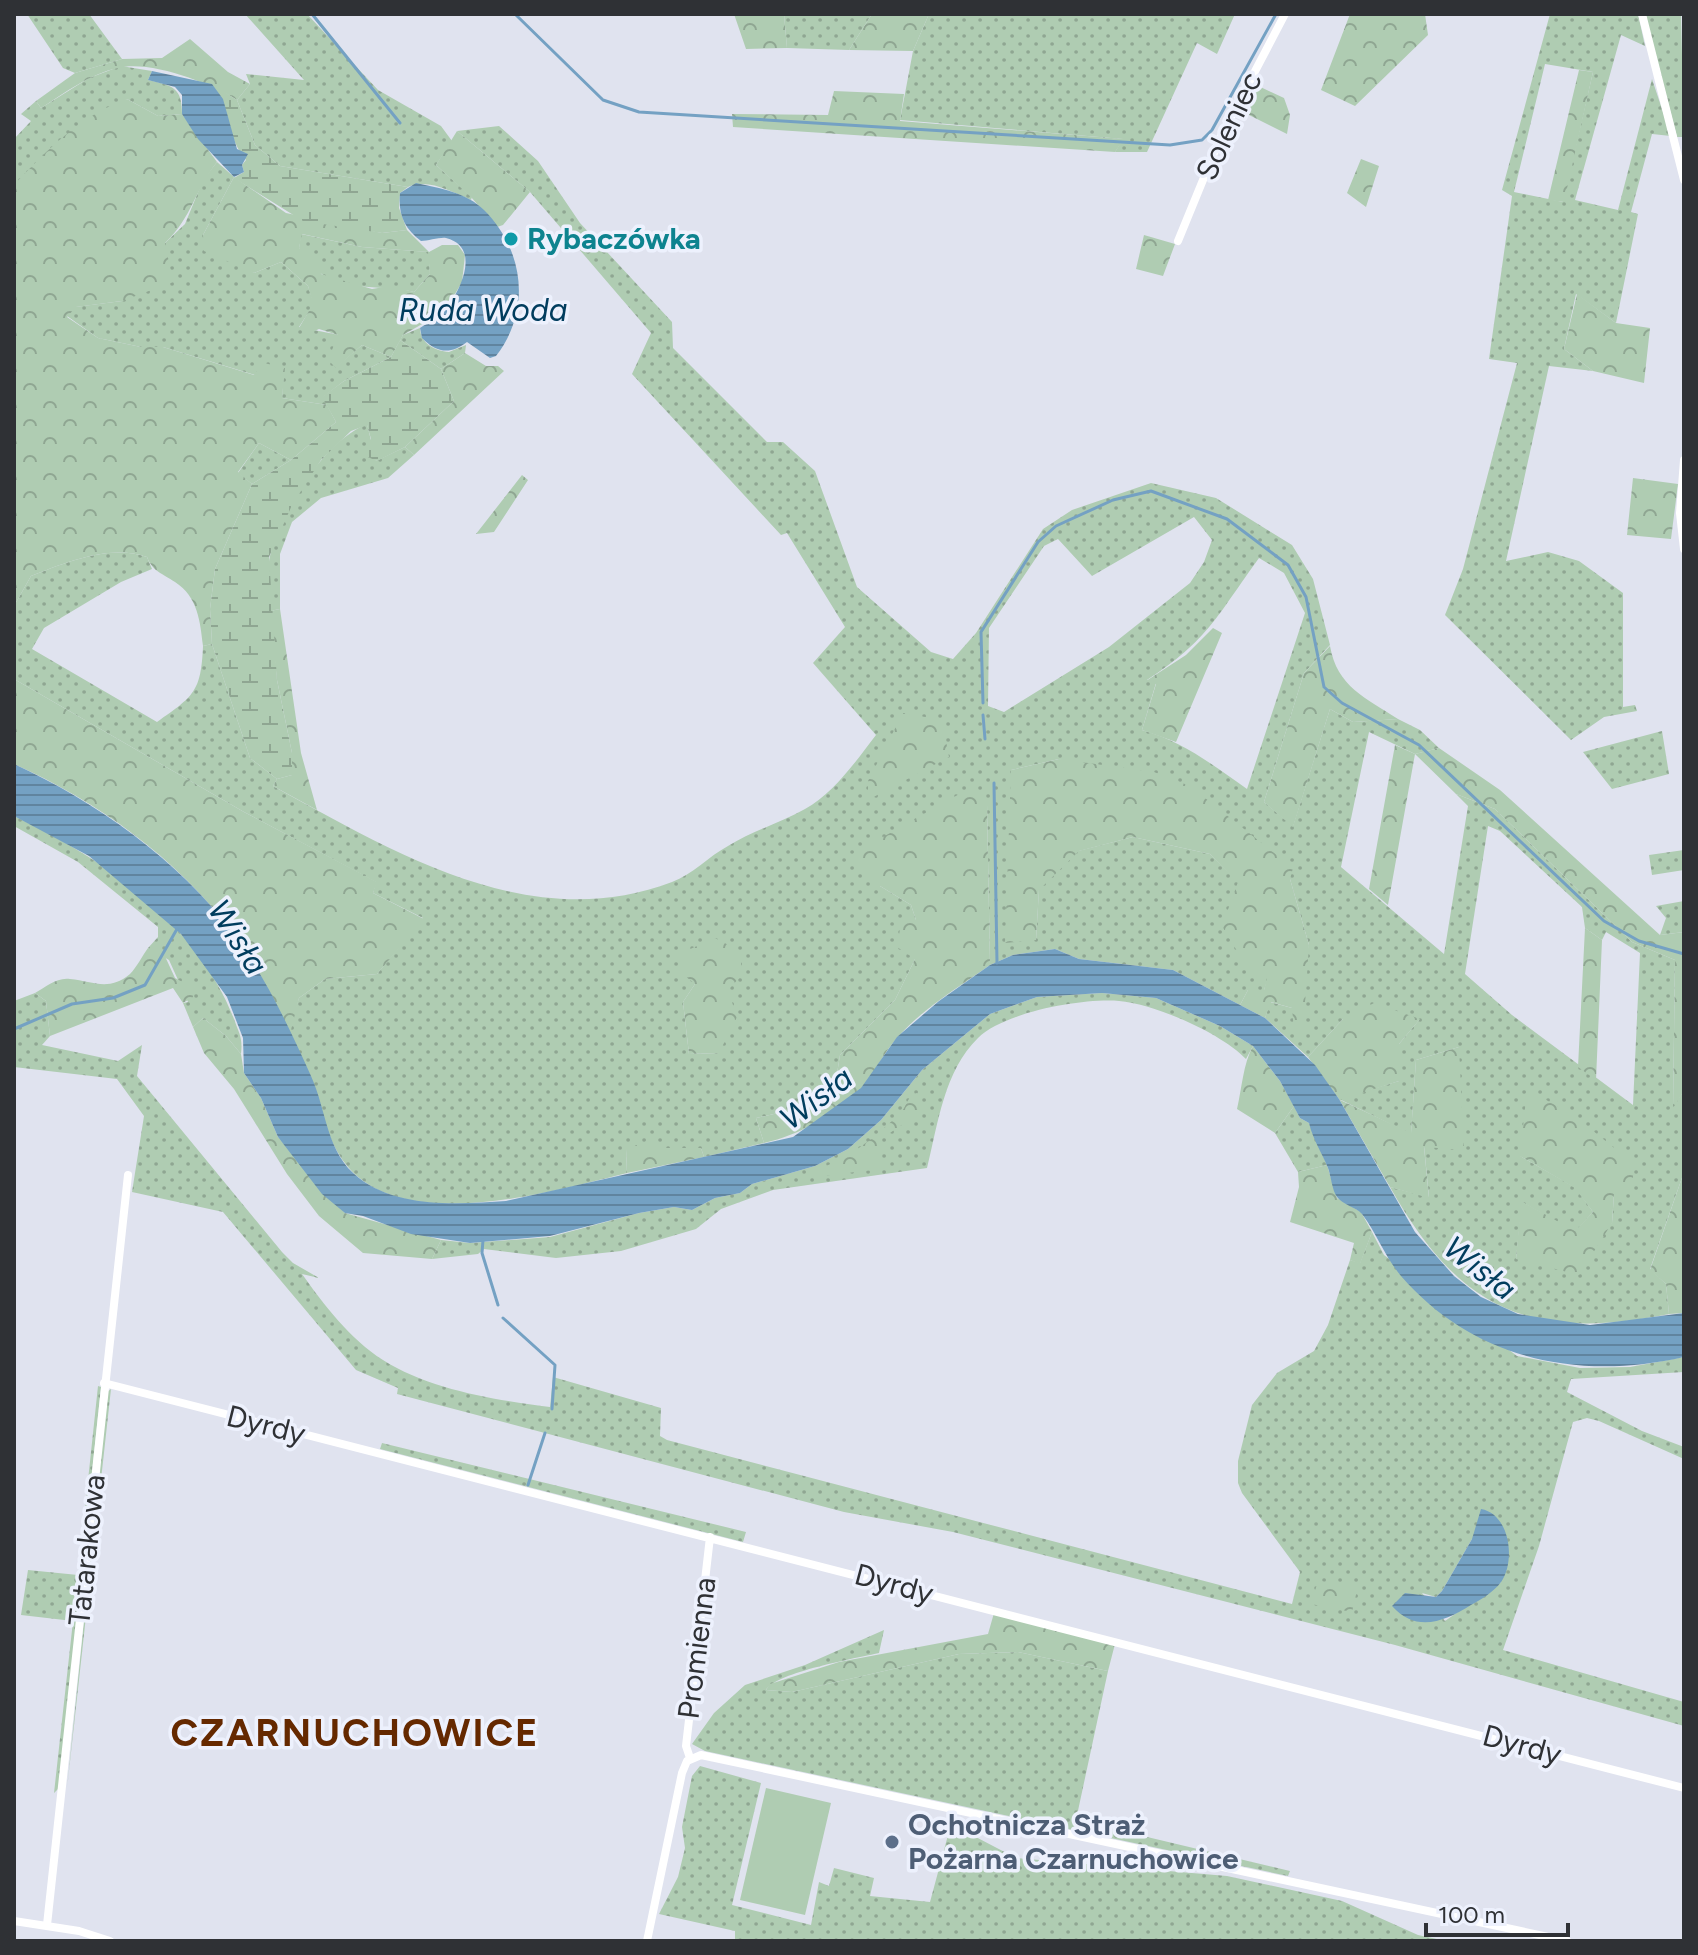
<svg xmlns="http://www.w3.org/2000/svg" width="1698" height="1955" viewBox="0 0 1698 1955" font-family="Figtree,sans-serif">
	<defs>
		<pattern id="grass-dots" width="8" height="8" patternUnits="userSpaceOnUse" patternTransform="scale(2)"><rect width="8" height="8" fill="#afccb2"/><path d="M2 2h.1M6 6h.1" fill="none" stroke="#8fa692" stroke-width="1.8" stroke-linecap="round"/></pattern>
		<pattern id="forest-crowns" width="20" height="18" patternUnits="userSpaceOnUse" patternTransform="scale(2)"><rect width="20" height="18" fill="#afccb2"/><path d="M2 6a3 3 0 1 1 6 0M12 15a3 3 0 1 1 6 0" fill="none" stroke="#8fa692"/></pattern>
		<pattern id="wetland-marsh" width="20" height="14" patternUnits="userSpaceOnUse" patternTransform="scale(2)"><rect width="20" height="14" fill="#afccb2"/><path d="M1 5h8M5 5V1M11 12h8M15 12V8" fill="none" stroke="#8fa692"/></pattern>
		<pattern id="water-rules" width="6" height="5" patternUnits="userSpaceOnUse" patternTransform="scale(2)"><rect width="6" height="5" fill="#74a1c3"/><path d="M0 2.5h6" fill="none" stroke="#60849f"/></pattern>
	</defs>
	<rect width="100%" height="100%" fill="#e0e3ef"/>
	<path fill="url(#grass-dots)" fill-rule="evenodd" d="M27,14H89L122,59L75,73L63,68Z
		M245,14H307L378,90L441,126L452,141L436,165L472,197L471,200C452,192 428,178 408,187L280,166L255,145L237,100L250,84L246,74L304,80Z
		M784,14H872L849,50L787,48Z
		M929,14H1235L1217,54L1197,43L1147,152H1115L1123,139L900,120L913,51Z
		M1550,14H1638L1645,46L1621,35L1575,200L1618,210L1652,79L1671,136L1652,134L1631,212L1638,214L1616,323L1576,294L1564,349L1593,371L1549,366L1506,561L1548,552L1579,561L1623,593V707L1635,705L1637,711L1604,717L1571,740L1445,615L1463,569L1517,363L1489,359L1512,196L1502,190ZM1545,64L1593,72L1563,202L1514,192Z
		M1645,14H1681L1684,137H1677Z
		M121,66L152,71L148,80C173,86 182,87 182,114L158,116L127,99L14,185V139L31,121L21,114L36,101L41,108L89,78Z
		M499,126L538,161L580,223L672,322L673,348L767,442H783L815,471L857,587L931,652L953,659L976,633L1043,529L1072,510L1151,483L1216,498L1292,545L1313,579L1330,645L1304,673L1264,802L1293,826L1330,709L1353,722L1398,719L1420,730L1439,748L1415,754L1369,732L1341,867L1444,954L1468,806L1456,794L1495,809L1632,942L1675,960L1673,1106L1684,1091V1172L1650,1269L1666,1284L1669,1314C1530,1342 1459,1310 1390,1187L1429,1197L1424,1146L1459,1047L1416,1060L1411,1134L1339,1099L1399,1081V1044L1419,1020L1343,1019L1308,1057L1265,1018L1270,1002L1292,1008L1309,945L1290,879L1059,759L1011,770L1036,940L1039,889L1078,851L1133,837L1210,854L1238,881L1268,978L1264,990H1248L1240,1005L1173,970L1079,959L1055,949L1013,955L990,965L987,805L880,886L911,905L916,920L915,959L895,1000L840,1055L836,1080L800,1108L756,1118L764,1143L704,1157L701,1148L626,1149L627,1173C554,1191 406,1235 348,1167C331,1147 323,1119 317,1095C312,1076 292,1051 290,1034C289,1024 296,1008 299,998L325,979L377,974L423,918L373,893L376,882L244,812L14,679V606L31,576C67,562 110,544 147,557L152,569L121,582L44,628L32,649L157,722C194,696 201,692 203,646L212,644L250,758L277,779L273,786C394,852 530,936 672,882C692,875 709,856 728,846C752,831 780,823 805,809C834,793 856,761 876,735L813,663L845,627L787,533L781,535L632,374L651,333L530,192L457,131ZM1194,517L1212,540L1204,562L1190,583L1109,647L1004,712L988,706L989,628L1044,546L1058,539L1092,576ZM1259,558L1284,573L1305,613L1247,789C1213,765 1182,741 1142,730L1156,683L1147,680C1209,640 1218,614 1259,558ZM1488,826L1500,831L1582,907L1585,928L1602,940L1606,932L1640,953L1633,1105L1512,1015L1465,974ZM695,984L719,1053L689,1054L683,1002ZM1520,1156L1614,1194L1612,1223L1516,1259L1522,1202L1575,1232L1593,1212L1576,1188Z
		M217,162L234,177L203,235L254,273L281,262L308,286L314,304L299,327L339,335L336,367L362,345L391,357L344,381L323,397L327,405L282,398L284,368L255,375L163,347H141L98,338L67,316L75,307L122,301L165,243L185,224L203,180Z
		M301,234L362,247L429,252L430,274L414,292C385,285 346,291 320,273C313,267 306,256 299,248Z
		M420,328C420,343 435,351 449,352L466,345L465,353L441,369L400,340L403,335Z
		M367,424L376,461L405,447L414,455L388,478L321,498L292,522L280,554V609L270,611C271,594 266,572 270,556C281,511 323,442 367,424Z
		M259,443L291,460L252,484L238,473Z
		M1662,731L1669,774L1612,789L1583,752Z
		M14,816C103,858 198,924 234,1019C239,1033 243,1038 241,1054L226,1036L203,1018L193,1027L183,1003L188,1002L169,960L148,948L158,937V927L78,862L14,826Z
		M1684,850V870L1652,875L1649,855Z
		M1684,901V932L1660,935L1666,918L1656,906Z
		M35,993L46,1001L50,1036L42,1045L118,1061L142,1045L137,1076L282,1252L293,1263L319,1278L302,1274C324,1305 350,1339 383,1360C430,1390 496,1400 550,1407L553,1377L661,1408L660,1436L667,1440L1292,1604L1300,1572L1242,1493L1238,1483V1461L1252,1405L1277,1373L1314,1351L1328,1325L1350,1260L1360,1263L1372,1232L1384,1255L1517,1356L1580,1368L1630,1367L1684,1357V1372L1571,1379L1567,1392L1642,1431L1684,1447V1459L1599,1421L1587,1418L1573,1422L1539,1546L1503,1650L1684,1702V1726L1395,1645L953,1532L844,1512L397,1394L398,1388L356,1370L223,1212L132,1192L144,1116L117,1079L14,1067V1001ZM1472,1539L1501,1582L1445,1621L1422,1593L1436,1597L1442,1591Z
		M1102,993L1156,998L1220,1026L1253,1046L1246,1059C1221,1033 1155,1004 1119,1001C1083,998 1004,1012 978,1038C944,1071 938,1124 927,1168L773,1190L721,1209L696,1229L621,1251L556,1258L484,1249L478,1254L432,1259L441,1240L470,1243L550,1237L639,1213L674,1207L692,1210L715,1198L740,1193L752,1184L815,1166L848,1149L881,1120L922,1070L990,1014L1037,997Z
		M1294,1106L1300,1118L1309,1123L1327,1165L1298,1172L1275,1133Z
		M98,1386L101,1387L59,1788L54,1793L73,1621L21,1615L28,1570L78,1575Z
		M111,1389L67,1789L107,1392Z
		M382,1443L746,1532L743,1542L380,1449Z
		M884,1630L879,1653C857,1658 777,1672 766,1690L792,1692L959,1654L1018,1652L1108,1671L1076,1820L1290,1871L1288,1876L705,1751L692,1744L714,1713L745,1685L805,1665Z
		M700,1766L761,1783L732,1905L811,1925L819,1882L829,1886L834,1868L874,1878L870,1896L930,1902L951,1824L1016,1858L1227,1876L1342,1901L1418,1935L1446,1941H735V1931L659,1914L678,1877L685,1848L682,1827L692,1776Z"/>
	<path fill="url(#forest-crowns)" fill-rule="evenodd" d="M734,14H784L787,48L746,49Z
		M872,14H929L913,51L849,50Z
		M1350,14H1425L1428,35L1355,106L1321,90Z
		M190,39L228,72L250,84L237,100C210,83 150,60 118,68C89,74 65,93 41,108L36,101L75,73L122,59L162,58Z
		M1579,70L1593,72L1564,202L1548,200Z
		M1252,83L1284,98L1290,115L1287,134L1247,114L1242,105Z
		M834,91L904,94L900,121L1124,139L1115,152L733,127L732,114L828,115Z
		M127,99L158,116L182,114L217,162C194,191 193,216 165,243L173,282L122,301L76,307L67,317L98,338L141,347H163L254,375L264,363L285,368L282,398L327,405L336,422L291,460L259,443L238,472L252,484L215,569L210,609L212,644L203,646C200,621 198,597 175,582C162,573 153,572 147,557C110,544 67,562 31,576L14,606V185C48,149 80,116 127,99Z
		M457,131L530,192L503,225L497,227L471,197L436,165Z
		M1361,159L1379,166L1366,207L1347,193Z
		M234,177L286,213L382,233L407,230L429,252L442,245H458L465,255L462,282L445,311L403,335L391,357L362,345L336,368L328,360L338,335L319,329L308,334L299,328L313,304L308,286L281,262L254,273L204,251L203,235ZM302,234L362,247L428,252L430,274L414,292L390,286L372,289L321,274L319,259L299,248Z
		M1144,235L1175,244L1163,276L1136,269Z
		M1577,294L1616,323L1650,328L1644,383L1593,371L1564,349Z
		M465,353L486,366H498L504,371L414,455L405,447L454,401L441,369Z
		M522,475L528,480L494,532L476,534Z
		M1633,478L1678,484L1671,539L1627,535Z
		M280,609L301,753L317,810L273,786L277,779L292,775V753L277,680L270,611Z
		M1213,628L1222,633L1176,742L1142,730L1156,684L1146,681L1186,655Z
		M1330,646C1337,687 1366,698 1398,719L1353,722L1330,709L1293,827L1264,802L1304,673Z
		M14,679L244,812L377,882L373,893L424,919L377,974L325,979L299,998L290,1034C273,999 256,963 232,932C177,858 97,801 14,764Z
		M903,713L942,720L949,757L868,800V781Z
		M1395,745L1415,754L1439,748L1500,790L1660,935L1684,932V1091L1673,1108L1675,960L1632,942L1495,809L1456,794L1415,754L1388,905L1369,889Z
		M1059,759L1154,772L1190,786L1293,868L1290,879L1309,945L1303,1034L1294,1030L1292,1008L1271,1002L1265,1018L1240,1005L1248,990H1264L1267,978L1249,971L1222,926L1238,882L1210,854L1133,837L1079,851L1039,890L1036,940L1005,943L1011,770Z
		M970,788L987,805L990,965C959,987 922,1009 897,1038C883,1053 875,1074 861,1089C834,1115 800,1135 764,1143L756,1118L800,1108L836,1080L840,1055L895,1000L915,959L897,947L901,923L916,920L911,905L880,886L851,855Z
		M1585,928L1602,940L1596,1080L1578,1067Z
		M715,938L740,951L742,975L728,990L737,1017L719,1053L689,1054L683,1002L695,984L680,972L679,954Z
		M148,948L163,952L175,978L192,987L193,997L183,1003L173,988L50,1036L46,1001L35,993C46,987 57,977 70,979C93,981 108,992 130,974C137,967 142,956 148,948Z
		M1374,1003L1420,1019L1399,1044V1081L1340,1100L1411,1133L1416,1060L1459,1047L1464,1150L1424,1147L1429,1198L1390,1187L1339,1099L1308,1057L1343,1019Z
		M203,1018L226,1036L241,1054L244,1073L261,1098L278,1137L345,1213L441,1240L432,1259L363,1253L319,1216L287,1174L234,1089L204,1053L193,1027Z
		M1253,1046L1280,1081L1294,1106L1275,1133L1237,1109C1242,1088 1243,1064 1253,1046Z
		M1527,1089L1576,1117L1634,1164L1632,1188L1614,1194L1612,1223L1579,1275L1516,1259L1521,1201L1575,1231L1593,1212L1575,1188L1520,1156Z
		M917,1093L921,1101L915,1116L881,1139V1169L805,1178L809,1173C846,1160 875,1139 901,1112C908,1105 906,1097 917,1093Z
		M653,1139L661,1148H701L704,1157L627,1173L626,1149Z
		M1327,1165L1337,1198L1361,1212L1372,1232L1360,1264L1350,1260L1354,1243L1290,1222L1299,1187L1298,1172Z
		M1684,1172V1313L1669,1314L1666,1284L1650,1270Z
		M1318,1581L1358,1586L1352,1612L1311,1604Z
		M994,1613L1115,1644L1108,1671L1018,1652L959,1654L792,1692L766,1690L770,1684L839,1662L988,1634Z"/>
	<path fill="url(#wetland-marsh)" d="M212,84L237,100L255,145L280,166L408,187L400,193L399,208L407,230L382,233L303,221L234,178L244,172L242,165L246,160C227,138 229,108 212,84Z
		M400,340L441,369L454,401L405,447L377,461L363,455L371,439L367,425L351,431L321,460L292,505L269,557L277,680L292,753V775L277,779L250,758L212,644L210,609L215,569L252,484L291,460L336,422L322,397L344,381L391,357Z"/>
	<path fill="#afccb2" d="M766,1788L831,1803L805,1915L740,1900Z"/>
	<path fill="url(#water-rules)" d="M152,71L212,84L223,99L237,149L248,154L242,165L244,172L234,177L198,139L182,114V95L175,87L148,80Z
		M416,183C440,188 467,193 484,210C525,251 531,311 496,356L490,358L467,342C450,355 437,353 422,338L420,328C429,322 440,317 446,309C460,291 482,247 446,238C440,237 428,241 421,241C404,228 398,214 400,193Z
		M14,764C95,801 179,860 233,933C265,976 289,1027 311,1076C327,1111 326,1153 359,1178C399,1209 460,1204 506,1201L793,1137L861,1088L897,1037L939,1001L990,965L1013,955L1055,949L1079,959L1173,970L1265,1018L1315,1065L1339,1099L1415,1232L1454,1276L1481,1297L1518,1314L1590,1325L1684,1313V1357C1579,1381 1474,1360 1401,1276C1385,1257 1377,1234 1362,1214C1356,1207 1343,1205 1337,1197C1332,1190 1331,1176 1328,1168C1322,1153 1313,1140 1309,1123L1300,1118L1280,1081L1253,1046L1220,1026L1156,998L1102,993L1037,997L990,1014L922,1070L881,1120L848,1149L815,1166L752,1184L740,1193L715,1198L692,1210L674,1207L639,1213L550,1236L470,1243L411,1234L363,1216L345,1213L322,1194L278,1137L261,1098L244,1073L243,1038L227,997L181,934L89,856L14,816Z
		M1481,1509C1510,1514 1516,1561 1501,1582C1494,1592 1480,1600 1471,1605C1444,1622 1416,1633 1392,1606L1405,1593L1436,1597L1442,1591L1472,1539Z"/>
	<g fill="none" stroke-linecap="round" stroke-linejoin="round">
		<path stroke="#74a1c3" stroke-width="3" d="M312,14L400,123
			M515,14L603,100L639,112L1170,145L1202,140L1212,130L1276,14
			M983,703L981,632L1038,542L1056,526L1113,500L1151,491L1227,519L1288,565L1306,597L1324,687L1342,703L1419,745L1604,921L1639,941L1684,954
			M983,715L985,739
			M994,783L997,963
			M14,1029L72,1004L113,998L145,985L177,929
			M483,1240L482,1253L498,1305
			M503,1318L555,1365L552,1409
			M528,1485L545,1433"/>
		<path stroke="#fff" stroke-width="8" d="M1642,14L1684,180
			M1178,241L1221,136L1285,14
			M1684,460L1680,513L1684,549
			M104,1383L1684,1788
			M690,1758L686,1746L710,1537
			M14,1921L79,1931L110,1941
			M47,1925L128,1175
			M647,1941L682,1773L687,1761L701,1755L1567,1941"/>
	</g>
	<circle fill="#0f9aa8" stroke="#edf1fd" stroke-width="3" cx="511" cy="239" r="8"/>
	<circle fill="#5c6f8a" stroke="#edf1fd" stroke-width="3" cx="892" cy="1842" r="8"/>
	<g text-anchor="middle" stroke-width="7" stroke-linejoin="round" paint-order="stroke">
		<g font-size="30" fill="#2f3135" stroke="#edf1fd">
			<text transform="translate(1229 126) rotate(-65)" y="10">Soleniec</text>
			<text transform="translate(266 1425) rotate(14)" y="10">Dyrdy</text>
			<text transform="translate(87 1550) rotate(-84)" y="10">Tatarakowa</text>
			<text transform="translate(894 1584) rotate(15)" y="10">Dyrdy</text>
			<text transform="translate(697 1648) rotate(-83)" y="10">Promienna</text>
			<text transform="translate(1522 1745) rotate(15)" y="10">Dyrdy</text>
		</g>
		<g font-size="30" font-weight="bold" fill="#0d838f" stroke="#edf1fd" text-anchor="start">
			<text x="527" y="249">Rybaczówka</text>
		</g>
		<g font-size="30" font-weight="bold" fill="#4e5e75" stroke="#edf1fd" text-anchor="start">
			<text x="908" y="1835">Ochotnicza Straż<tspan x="908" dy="34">Pożarna Czarnuchowice</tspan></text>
		</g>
		<g font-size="32" font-style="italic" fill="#013d5e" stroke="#edf1fd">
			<text x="483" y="321">Ruda Woda</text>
			<text transform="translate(238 937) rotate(57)" y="11">Wisła</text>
			<text transform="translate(816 1098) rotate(-37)" y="11">Wisła</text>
			<text transform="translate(1480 1268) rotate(38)" y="11">Wisła</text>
		</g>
		<g font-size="38" font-weight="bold" letter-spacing="2" fill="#652900" stroke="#edf1fd">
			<text x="355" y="1746">CZARNUCHOWICE</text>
		</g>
	</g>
	<rect width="1698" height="1955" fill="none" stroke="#2f3135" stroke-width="32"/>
	<path d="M1426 1923v12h142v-12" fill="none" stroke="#2f3135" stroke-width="4"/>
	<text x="1438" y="1923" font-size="24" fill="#2f3135" stroke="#edf1fd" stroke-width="6" paint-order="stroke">100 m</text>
</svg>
